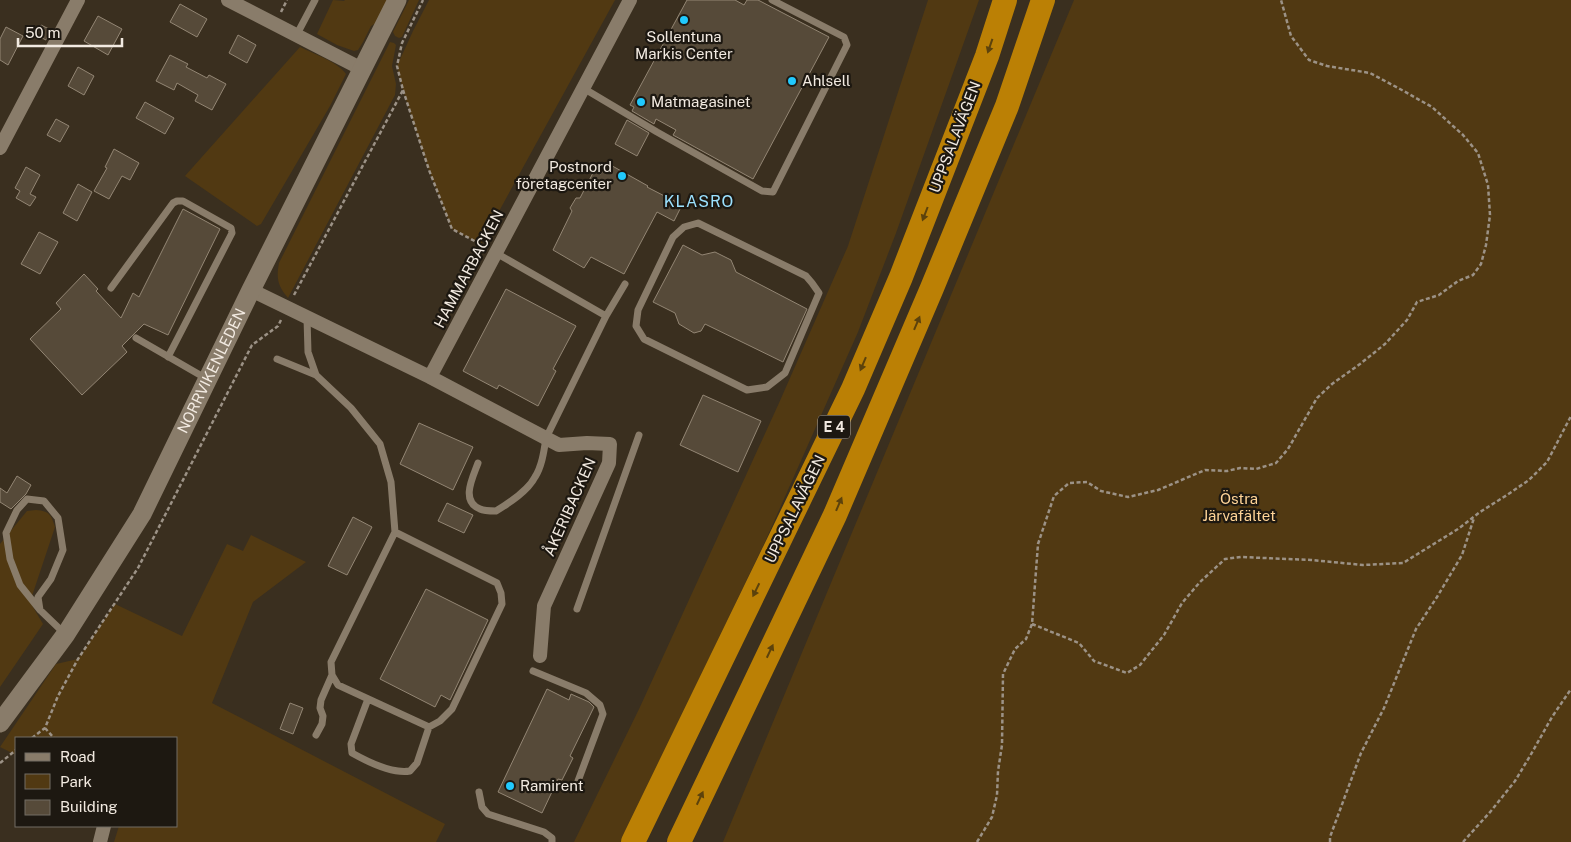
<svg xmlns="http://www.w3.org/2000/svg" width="1571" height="842" viewBox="0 0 1571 842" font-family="'Public Sans',sans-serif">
	<rect width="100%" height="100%" fill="#3a2f1f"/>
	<path fill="#513912" d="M333,0L344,1L345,0H387L376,23L371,26L363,42L358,50L354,51L337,45L317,34Z
		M409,0H419L402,37L399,38L395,36L393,32Z
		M429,0H615L481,244L452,229L429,170L403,90L397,66L413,31Z
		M928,0H979L896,233L858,332L764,544L621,842H574L640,707L779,403L848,246Z
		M1074,0H1571V842H723Z
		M390,42L394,43L396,45L392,66L396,84L395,95L288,298C278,286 276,279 279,263Z
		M300,47C314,54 338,62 346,74L330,106L261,224L257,226L185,176Z
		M36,510C50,511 51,515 55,527L30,602L43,624L0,687V544L27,511Z
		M251,535L306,562L253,602L212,703L445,824L436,842H114L119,826H176V738H16V755L0,747L56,664L78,659L115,604L182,636L227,544L243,551Z"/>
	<path fill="#564a39" stroke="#938674" d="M687,0H735L744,5L747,0H758L829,37L753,179L673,135L676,130L656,119L654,124L632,111L634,107L630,105Z
		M180,4L207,19L197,37L170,22Z
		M98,16L122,29L108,55L84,41Z
		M41,25L51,30L46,40L36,35Z
		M6,27L23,36L8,65L0,60V39Z
		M238,35L256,45L247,63L229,53Z
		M170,55L188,64L186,67L207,78L209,75L226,84L212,110L195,101L198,95L177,83L174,90L156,81Z
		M78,67L94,76L84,95L68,86Z
		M145,102L174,118L165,134L136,118Z
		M56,119L69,126L60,142L47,135Z
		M627,120L649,133L637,156L615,144Z
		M114,149L139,163L130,180L122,176L109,199L94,191L107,168L105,167Z
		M607,163L648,186L647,187L682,205L674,221L657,212L624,274L591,257L584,268L553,250L572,211L570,208L576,198H580L594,171L601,174Z
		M26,167L40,175L30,194L36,197L30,206L16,198L20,191L15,188Z
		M78,184L92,192L77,221L63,213Z
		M183,209L220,229L168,335L144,324L122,346L127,352L82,395L30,339L61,309L56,303L84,274L98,289L96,291L121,318L133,293L139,297Z
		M39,232L58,242L40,274L21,264Z
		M683,245L702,255L715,252L731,260L736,272L807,309L783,362L705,324L701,331L694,333L679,324L675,313L653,302Z
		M506,289L576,326L553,369L556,371L538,406L499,385L497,389L463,371Z
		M703,395L761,421L738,472L680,445Z
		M419,423L473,447L453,490L400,464Z
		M17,476L31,485L26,494L11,509L0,502V488L7,493Z
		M447,503L473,515L464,533L438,521Z
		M353,517L372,527L347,575L328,566Z
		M426,589L488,620L450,700L441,695L435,707L380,679Z
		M547,689L569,700L571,694L589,702L594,707L570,756L573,758L562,780L558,779L542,813L498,792Z
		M290,703L303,708L293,734L280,729Z"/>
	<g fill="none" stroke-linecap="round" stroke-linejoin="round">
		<path stroke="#9c9286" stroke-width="2.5" stroke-dasharray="4 2.5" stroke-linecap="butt" d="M281,12L287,0
			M403,90L429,170L452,229L484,246
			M294,295L403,90L397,66L402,43L423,0
			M1032,624L1079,643L1094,661L1127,673L1140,665L1164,635L1182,603L1200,582L1225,559L1241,557L1311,560L1363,565L1403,563L1458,529L1480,512L1507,495L1529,480L1547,462L1571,416
			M45,728L54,738
			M32,738L45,728L58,696L78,659L138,568L252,345L278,326L281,320
			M0,763L16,750
			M977,842L992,817L997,795L998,771L1002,745L1003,674L1015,649L1026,639L1032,624L1038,544L1054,496L1069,483L1087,482L1101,491L1128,497L1158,490L1205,470L1227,471L1240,468L1256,469L1276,463L1288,449L1317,398L1332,384L1360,364L1385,344L1407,320L1417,302L1439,295L1458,281L1473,275L1481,264L1486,245L1490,215L1488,185L1478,153L1463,135L1432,107L1400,89L1370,73L1327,66L1309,60L1291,36L1281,0
			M1330,842V837L1361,753L1384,708L1416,629L1437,597L1462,555L1474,518
			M1463,842L1491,811L1515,781L1530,756L1552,717L1571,689"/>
		<path stroke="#897c6a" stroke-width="7" d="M296,36L315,0
			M583,88L657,132L762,191L773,192L847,45L844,37L772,0
			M698,223L806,276L812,283L819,293L785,373L767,387L747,390L644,339L636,326L638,310L673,237L684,227Z
			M496,253L606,316
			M111,288L173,203L177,201H183L231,228L232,233L168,357
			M307,318L308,352L316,375L351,408L380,444L391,482L395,532L331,662L332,675L338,685L429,727L440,721L452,709L502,604L501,593L497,583L395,532
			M136,338L207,379
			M277,359L316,375
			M478,463C473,477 460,501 480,509C484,511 491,511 496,511C509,503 528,491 535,477C542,466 544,451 546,438L606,316L625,284
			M577,609L639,435
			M40,610L20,585L10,559L6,533L17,510L27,499L44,501L58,518L63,550L51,579L38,597L40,610L65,634
			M533,671L586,693L600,705L603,714L578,781
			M368,699L351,744L352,753C368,762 393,774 410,771L417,763L429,727
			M316,735L322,724L323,716L320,708L321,700L332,675
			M479,792L482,807L488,814L544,832L552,838V842"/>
		<path stroke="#897c6a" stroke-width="14" d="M228,0L362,69
			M0,148L78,0
			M251,290L430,377L630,0
			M430,377L559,445L587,443L610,444L609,463L544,606L540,656
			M100,842L104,826"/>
		<path stroke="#897c6a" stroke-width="19" id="s1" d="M0,723L66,634L142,514L251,290L397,0"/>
		<path stroke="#bb8005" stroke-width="24" d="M633,842L853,389L901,277L987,56L1005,0
			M679,842L835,515L932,288L1007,106L1043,0"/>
	</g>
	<defs><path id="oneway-solid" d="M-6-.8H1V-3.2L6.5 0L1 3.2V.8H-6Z" transform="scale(1.25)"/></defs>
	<g fill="#5c420c">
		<use href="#oneway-solid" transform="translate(990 46) rotate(109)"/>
		<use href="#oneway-solid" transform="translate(925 214) rotate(111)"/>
		<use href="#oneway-solid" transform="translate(917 323) rotate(-67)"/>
		<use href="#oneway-solid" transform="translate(863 364) rotate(113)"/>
		<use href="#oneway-solid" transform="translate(839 504) rotate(-67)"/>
		<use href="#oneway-solid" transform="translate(756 590) rotate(116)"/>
		<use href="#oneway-solid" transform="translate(770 651) rotate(-65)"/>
		<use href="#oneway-solid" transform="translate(700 798) rotate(-65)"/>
	</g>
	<g fill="#21c9fd" stroke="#1d1811" stroke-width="2">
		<circle cx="684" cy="20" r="5"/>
		<circle cx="792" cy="81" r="5"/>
		<circle cx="641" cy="102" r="5"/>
		<circle cx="622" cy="176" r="5"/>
		<circle cx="510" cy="786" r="5"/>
	</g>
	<g text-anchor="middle" stroke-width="4.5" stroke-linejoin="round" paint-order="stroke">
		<rect fill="#1d1811" stroke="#b2aba3" stroke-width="1" x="818" y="415.5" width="32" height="23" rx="4"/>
		<g font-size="14" font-weight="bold" fill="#f2eae1">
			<text x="834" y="432">E 4</text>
		</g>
		<g font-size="15" fill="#f2eae1" stroke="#1d1811" text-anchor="start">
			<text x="684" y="42" text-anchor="middle">Sollentuna<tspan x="684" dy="17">Markis Center</tspan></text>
			<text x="802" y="86">Ahlsell</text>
			<text x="651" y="107">Matmagasinet</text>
			<text x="612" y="172" text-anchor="end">Postnord<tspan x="612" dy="17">företagcenter</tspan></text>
			<text x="520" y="791">Ramirent</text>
		</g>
		<g font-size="15" fill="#f2eae1" stroke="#1d1811">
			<text transform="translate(955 137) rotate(-69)" y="5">UPPSALAVÄGEN</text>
			<text transform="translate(469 269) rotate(-62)" y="5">HAMMARBACKEN</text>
			<text dy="5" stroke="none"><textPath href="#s1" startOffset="412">NORRVIKENLEDEN</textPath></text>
			<text transform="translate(570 507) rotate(-66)" y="5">ÅKERIBACKEN</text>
			<text transform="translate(795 509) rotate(-64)" y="5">UPPSALAVÄGEN</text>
		</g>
		<g font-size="15" fill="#ffd497" stroke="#1d1811">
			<text x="1239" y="504">Östra<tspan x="1239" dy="17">Järvafältet</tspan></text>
		</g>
		<g font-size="16" letter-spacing="1" fill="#9ce2ff" stroke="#1d1811">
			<text x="699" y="207">KLASRO</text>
		</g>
	</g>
	<rect x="15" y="737" width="162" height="90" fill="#1d1811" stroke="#726c64"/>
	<rect x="25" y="753" width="25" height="8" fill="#897c6a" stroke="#726c64"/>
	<text x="60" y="762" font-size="15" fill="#f2eae1">Road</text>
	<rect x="25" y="774" width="25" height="15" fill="#513912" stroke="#726c64"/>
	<text x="60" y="787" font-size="15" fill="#f2eae1">Park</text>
	<rect x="25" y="800" width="25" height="15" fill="#564a39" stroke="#726c64"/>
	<text x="60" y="812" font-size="15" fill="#f2eae1">Building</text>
	<path d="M18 38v8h104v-8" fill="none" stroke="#f2eae1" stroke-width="2.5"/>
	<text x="25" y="38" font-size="15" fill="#f2eae1" stroke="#1d1811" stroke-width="4" paint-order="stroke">50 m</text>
</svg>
